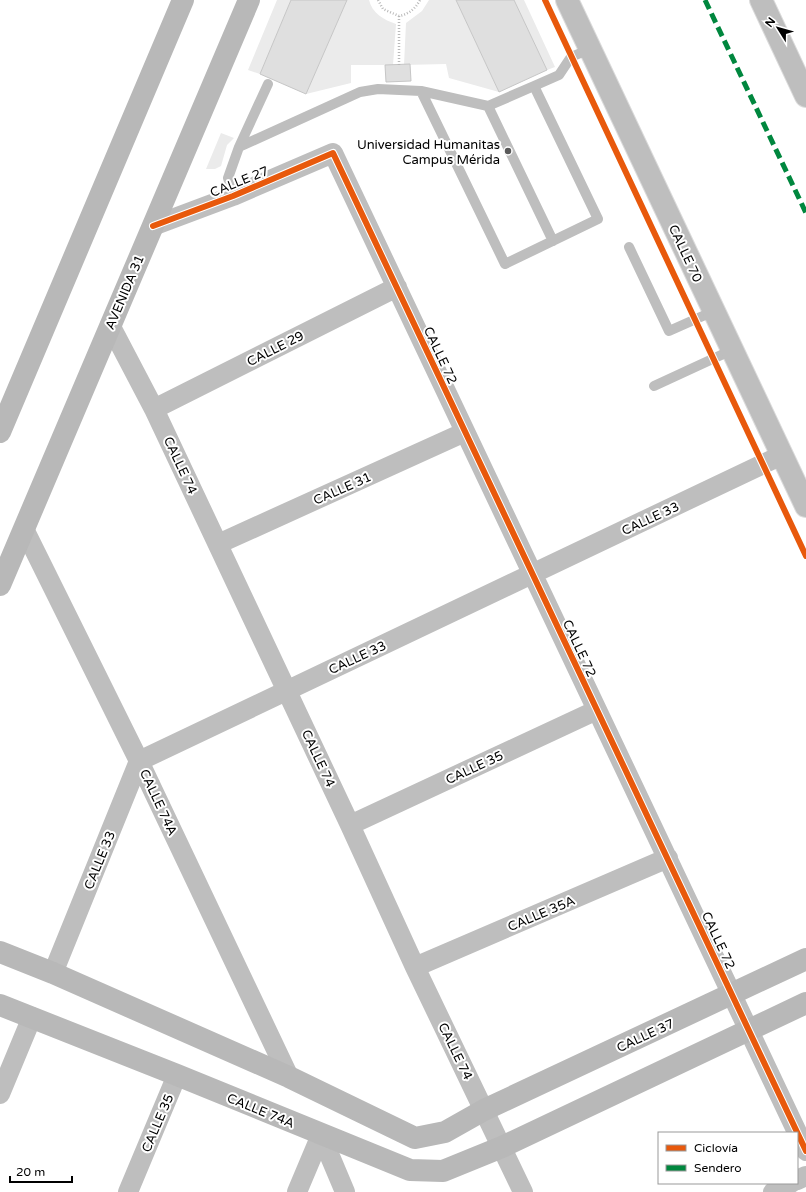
<svg xmlns="http://www.w3.org/2000/svg" width="806" height="1192" viewBox="0 0 806 1192" font-family="'Varela Round',sans-serif">
	<rect width="100%" height="100%" fill="#fff"/>
	<path fill="#ebebeb" d="M277,0H291L260,74L248,70Z
		M347,0H369C372,13 384,20 396,24L393,65H351V83L306,94Z
		M429,0H456L499,92L449,78L446,64L404,65L406,23L422,11Z
		M514,0H524L555,67L547,70Z
		M221,133L234,138L227,145L221,166L215,169H206Z"/>
	<path fill="#dfdfdf" stroke="#c6c6c6" d="M291,0H347L306,94L260,74Z
		M456,0H514L547,70L499,92Z
		M410,64L411,81L386,82L385,65Z"/>
	<g fill="none" stroke-linecap="round" stroke-linejoin="round">
		<defs>
			<path id="primary" d="M567,0L806,506
				M761,0L806,96"/>
		</defs>
		<use href="#primary" stroke="#dbdbdb" stroke-width="24"/>
		<path stroke="#b9b9b9" stroke-width="2.5" stroke-dasharray="1 2" stroke-linecap="butt" d="M378,0L383,9L399,16C409,14 415,9 420,0
			M399,65V16"/>
		<path stroke="#bebebe" stroke-width="10" d="M534,86L559,75L571,57L590,49
			M488,106L553,241
			M239,147L268,84
			M233,196L228,178L239,147L360,92L378,89L421,91L488,106L534,86L598,219L505,264L421,91
			M629,247L669,331L714,311
			M654,386L732,350"/>
		<path stroke="#bebebe" stroke-width="20" d="M153,226L233,196L333,153L806,1151
			M110,325L154,409L350,825L415,967L523,1192
			M154,409L397,287
			M24,529L139,761L289,1077
			M218,544L465,432
			M350,825L597,710
			M415,967L668,858
			M53,973L139,761L782,455
			M0,1094L32,1017
			M321,1135L345,1192
			M797,1180L806,1176
			M128,1192L177,1075
			M297,1192L321,1135
			M773,1192L791,1183"/>
		<path stroke="#b8b8b8" stroke-width="22" d="M0,432L183,0
			M0,585L249,0
			M0,952L53,973L289,1077L415,1138L445,1132L484,1110L806,959
			M0,1005L177,1075L410,1170L443,1171L502,1147L806,1003"/>
		<use href="#primary" stroke="#bebebe" stroke-width="22"/>
		<path stroke="#00873e" stroke-width="5" stroke-dasharray="10 5" stroke-linecap="butt" d="M705,0L806,213"/>
		<defs>
			<path id="cycleway" d="M545,0L806,556
				M153,226L233,196L333,153L806,1151"/>
		</defs>
		<use href="#cycleway" stroke="#fff" stroke-width="8"/>
		<use href="#cycleway" stroke="#e8590c" stroke-width="6"/>
	</g>
	<circle fill="#595959" stroke="#fff" stroke-width="1.5" cx="508" cy="151" r="4"/>
	<g text-anchor="middle" stroke-width="4" stroke-linejoin="round" paint-order="stroke">
		<g font-size="13" fill="#000" stroke="#fff" text-anchor="end">
			<text x="500" y="149">Universidad Humanitas<tspan x="500" dy="15">Campus Mérida</tspan></text>
		</g>
		<g font-size="13" fill="#000" stroke="#fff">
			<text transform="translate(239 181) rotate(-22)" y="5">CALLE 27</text>
			<text transform="translate(686 253) rotate(65)" y="5">CALLE 70</text>
			<text transform="translate(124 292) rotate(-67)" y="5">AVENIDA 31</text>
			<text transform="translate(275 348) rotate(-27)" y="5">CALLE 29</text>
			<text transform="translate(441 355) rotate(65)" y="5">CALLE 72</text>
			<text transform="translate(181 465) rotate(65)" y="5">CALLE 74</text>
			<text transform="translate(342 488) rotate(-24)" y="5">CALLE 31</text>
			<text transform="translate(650 518) rotate(-25)" y="5">CALLE 33</text>
			<text transform="translate(580 648) rotate(65)" y="5">CALLE 72</text>
			<text transform="translate(357 657) rotate(-25)" y="5">CALLE 33</text>
			<text transform="translate(319 758) rotate(65)" y="5">CALLE 74</text>
			<text transform="translate(474 767) rotate(-25)" y="5">CALLE 35</text>
			<text transform="translate(159 802) rotate(65)" y="5">CALLE 74A</text>
			<text transform="translate(99 860) rotate(-68)" y="5">CALLE 33</text>
			<text transform="translate(541 913) rotate(-23)" y="5">CALLE 35A</text>
			<text transform="translate(719 940) rotate(65)" y="5">CALLE 72</text>
			<text transform="translate(645 1035) rotate(-25)" y="5">CALLE 37</text>
			<text transform="translate(456 1051) rotate(64)" y="5">CALLE 74</text>
			<text transform="translate(261 1110) rotate(22)" y="5">CALLE 74A</text>
			<text transform="translate(157 1123) rotate(-67)" y="5">CALLE 35</text>
		</g>
	</g>
	<rect x="658" y="1132" width="140" height="52" fill="#ffffff" stroke="#999999"/>
	<rect x="666" y="1145" width="20" height="6" fill="#e8590c" stroke="#999999"/>
	<text x="694" y="1152" font-size="12" fill="#000000">Ciclovía</text>
	<rect x="666" y="1165" width="20" height="6" fill="#00873e" stroke="#999999"/>
	<text x="694" y="1172" font-size="12" fill="#000000">Sendero</text>
	<g transform="translate(778 28) rotate(307)" stroke="#ffffff" stroke-width="3" paint-order="stroke">
	<path d="M0-3L7 15L0 10L-7 15Z" fill="#000000"/>
	<text y="-6" font-size="11" font-weight="bold" text-anchor="middle" fill="#000000">N</text>
	</g>
	<path d="M10 1176v6h62v-6" fill="none" stroke="#000000" stroke-width="2"/>
	<text x="16" y="1176" font-size="12" fill="#000000" stroke="#ffffff" stroke-width="3" paint-order="stroke">20 m</text>
</svg>
